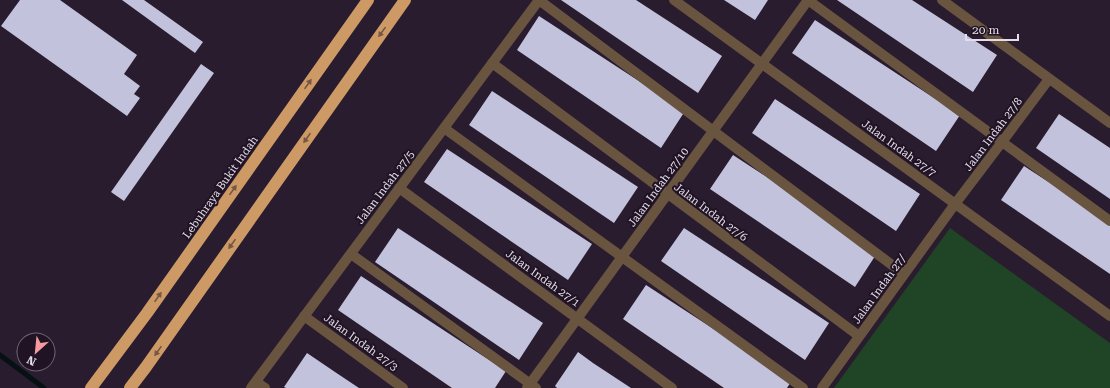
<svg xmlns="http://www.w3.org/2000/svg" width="1110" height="388" viewBox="0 0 1110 388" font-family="'Roboto Serif',serif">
	<rect width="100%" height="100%" fill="#291c2e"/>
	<path fill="#204426" d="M950,228L1110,343V388H834Z"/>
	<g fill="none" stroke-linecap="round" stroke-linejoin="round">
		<path stroke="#051113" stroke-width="5" d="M0,355L44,388"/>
	</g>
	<path fill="#c2c2dd" d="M20,0H60L137,55L124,74L140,86L134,94L140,98L127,116L1,26Z
		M122,0H144L203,42L195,53Z
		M561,0H636L722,56L698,93Z
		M724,0H768L755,20Z
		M837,0H912L997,55L973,92Z
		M539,16L685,111L661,148L517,50Z
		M815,20L960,115L936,151L792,53Z
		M201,64L214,73L124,201L111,192Z
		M492,91L638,187L614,223L469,125Z
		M775,99L920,194L896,231L752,133Z
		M1059,114L1110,148V199L1036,148Z
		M447,149L592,244L568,280L424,182Z
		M733,155L879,250L855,287L710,189Z
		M1024,166L1110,222V274L1001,200Z
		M398,228L543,323L519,360L375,262Z
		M684,228L829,323L805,360L661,261Z
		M361,276L506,371L495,388H452L338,310Z
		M646,285L792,380L787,388H724L623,319Z
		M578,352L593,363L631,388H557L555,386Z
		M307,353L335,372L359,388H286L284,387Z"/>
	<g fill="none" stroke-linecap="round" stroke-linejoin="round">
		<path stroke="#695440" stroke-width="10" d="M539,0L904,274
			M674,0L1110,316
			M808,0L1110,221
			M942,0L1110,123
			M492,63L859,336
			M444,128L803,388
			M399,188L672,388
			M351,254L536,388
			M304,316L403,388
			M256,382L265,388
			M251,388L539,0
			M527,388L808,0
			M822,388L955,204L1002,142L1049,79"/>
		<path stroke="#cd9965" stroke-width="12" d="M91,388L147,313L368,0
			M130,388L146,367L405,0"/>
	</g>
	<defs><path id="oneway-solid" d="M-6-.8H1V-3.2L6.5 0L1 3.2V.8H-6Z"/></defs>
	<g fill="#765644">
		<use href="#oneway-solid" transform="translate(382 32) rotate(126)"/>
		<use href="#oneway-solid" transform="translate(308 84) rotate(-55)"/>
		<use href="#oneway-solid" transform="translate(307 138) rotate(125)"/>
		<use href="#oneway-solid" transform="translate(233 190) rotate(-55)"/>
		<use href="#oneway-solid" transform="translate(232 244) rotate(125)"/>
		<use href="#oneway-solid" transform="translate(158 297) rotate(-55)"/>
		<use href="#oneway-solid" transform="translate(158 351) rotate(125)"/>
	</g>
	<g text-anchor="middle" stroke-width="4" stroke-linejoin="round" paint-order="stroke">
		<g font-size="11" fill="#e5dde9" stroke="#1f1324">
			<text transform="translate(993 134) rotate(-53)" y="4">Jalan Indah 27/8</text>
			<text transform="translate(899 148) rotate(36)" y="4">Jalan Indah 27/7</text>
			<text transform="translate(220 187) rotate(-55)" y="4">Lebuhraya Bukit Indah</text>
			<text transform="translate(385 187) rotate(-53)" y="4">Jalan Indah 27/5</text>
			<text transform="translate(658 187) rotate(-54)" y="4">Jalan Indah 27/10</text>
			<text transform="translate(711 212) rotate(37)" y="4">Jalan Indah 27/6</text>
			<text transform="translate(543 278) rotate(36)" y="4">Jalan Indah 27/1</text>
			<text transform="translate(879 289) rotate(-54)" y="4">Jalan Indah 27/</text>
			<text transform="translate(361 342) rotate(36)" y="4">Jalan Indah 27/3</text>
		</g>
	</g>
	<g transform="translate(36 352) rotate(207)"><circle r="19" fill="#1f1324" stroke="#6e6473"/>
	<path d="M0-3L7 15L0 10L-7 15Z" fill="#f59b9e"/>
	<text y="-6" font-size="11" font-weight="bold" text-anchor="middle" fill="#e5dde9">N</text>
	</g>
	<path d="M966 34v6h52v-6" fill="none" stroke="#e5dde9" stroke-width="2"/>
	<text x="972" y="34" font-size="12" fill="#e5dde9" stroke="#1f1324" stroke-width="3" paint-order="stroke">20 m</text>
</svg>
